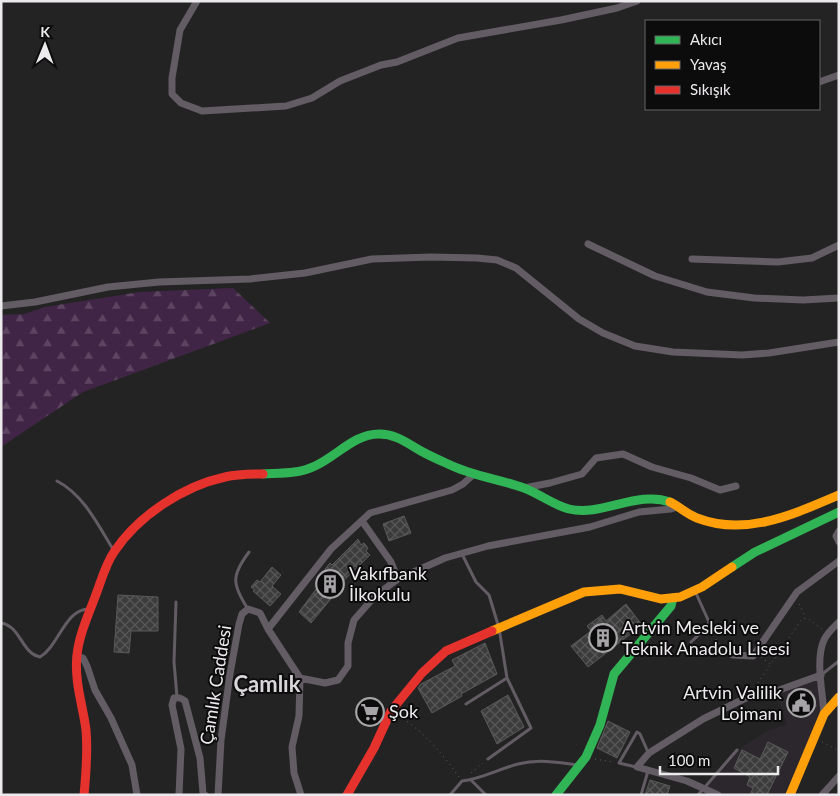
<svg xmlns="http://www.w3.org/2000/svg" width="840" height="796" viewBox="0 0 840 796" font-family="Lato,sans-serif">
	<defs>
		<pattern id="forest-firs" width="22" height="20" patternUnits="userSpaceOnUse" patternTransform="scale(1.25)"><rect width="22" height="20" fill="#412546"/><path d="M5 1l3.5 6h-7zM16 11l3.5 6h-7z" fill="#5d4561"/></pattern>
		<pattern id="building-cross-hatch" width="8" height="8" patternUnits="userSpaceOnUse" patternTransform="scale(1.25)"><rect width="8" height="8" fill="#3d3c3d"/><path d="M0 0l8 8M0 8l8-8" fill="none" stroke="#595859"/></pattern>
	</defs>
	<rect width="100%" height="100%" fill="#242324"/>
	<path fill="#2c262d" d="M821,675L824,714L790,795H718L704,788L737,750L765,732L787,724L775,692Z"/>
	<path fill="url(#forest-firs)" d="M233,288L270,323L83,392L1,447V315L24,314L45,307L140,292Z"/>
	<path fill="url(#building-cross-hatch)" stroke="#5a595a" d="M404,516L411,533L389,541L383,524Z
		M358,539L361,545L364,543L368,548L366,551L370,555L337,587L339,589L311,623L299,612L326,576L323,573L326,571L325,569L330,563L332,565Z
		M272,567L281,575L272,586L281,594L270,606L253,591L255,590L251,587L257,580L260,582Z
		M118,595L158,597V631H131L129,653L114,652Z
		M626,604L642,625L588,667L571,646L591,631L587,626L602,615L606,621Z
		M485,643L497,674L461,694L462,696L432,713L418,688L421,684L455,666L452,660Z
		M806,689V691H811L812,698H815L816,707L790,710L788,694L796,693V690Z
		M508,695L524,727L497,744L481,711Z
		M608,721L630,732L617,758L597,748Z
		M768,742L788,752L767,795H750L753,788L747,785L750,777L734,768L742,750L760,759Z
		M650,780L670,786L667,795H645Z"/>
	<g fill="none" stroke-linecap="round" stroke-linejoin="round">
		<path stroke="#605b60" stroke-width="1" stroke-dasharray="1 4" stroke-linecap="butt" d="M799,604L805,616
			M710,631L725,652
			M761,657L770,664
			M755,687L802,619L807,618L823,630
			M399,716C423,731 443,754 459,777
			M822,742L839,751
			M595,759L613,762
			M471,773L483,763"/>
		<path stroke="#635c64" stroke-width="3" d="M57,481C84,495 98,525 114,551
			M462,554L476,582L489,595L499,628L507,678L531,728L488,759
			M176,602L174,662L177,697
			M248,609C232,584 231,576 249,552
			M1,623C21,626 21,653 40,657C59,646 65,608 90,609
			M691,642L707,627L709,622L695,591
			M821,675L839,661
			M466,704L507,678
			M636,767L619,763L637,732L640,734L648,752
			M471,780L486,795
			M450,795L462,781C481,779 499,769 518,764C538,759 557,762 577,765
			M641,795L648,771
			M698,795L737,750"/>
		<path stroke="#635c64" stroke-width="7" d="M197,1L180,30L172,78V94L181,103L202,111L286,106L312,98L340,81L381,65L397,62L458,38L561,20L617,8L637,1
			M819,82L839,75
			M588,244L655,276L707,292L754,298L803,300L839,298
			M692,259L778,262L812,258L839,245
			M1,306L35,302L108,287L159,282L250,279L305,273L372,259L431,257L477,258L497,260L516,268L579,319L603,333L635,346L673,352L742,355L769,353L839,342
			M524,488L550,483L582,474L596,458L623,454L652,467L691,478L720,490L736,486
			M362,521L391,562L398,579
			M839,531L836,536L839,542
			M268,629L331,549L370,513L452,490L463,484L474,474
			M733,655L753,656L797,592L839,561
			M76,656L83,658L87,666L95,690L111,718L132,765L137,795
			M300,678L325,683L338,680L348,666V643L354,620L375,596L398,579L445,558L488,546L590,527L639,512L671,509L677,507
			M824,714C823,694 815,659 824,640C827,633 833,628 839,622
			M179,795L181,749L172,705L174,698C179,697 181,698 185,701L200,758L203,793L205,795
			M218,795L221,740L230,674L239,624L242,614L248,609L260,613L268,629L300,678L299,716L292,747L294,773L301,795
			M718,795L687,781L637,767L649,753L703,719L748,697L771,693L821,675
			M822,795L839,776"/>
		<path stroke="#30b455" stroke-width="9" d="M263,474C281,473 299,474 315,466C337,456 354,434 379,434C396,434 407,443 421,451C430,456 439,460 448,464C472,476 499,479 524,488C540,494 553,505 569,509C602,517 637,490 670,502
			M732,567L755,552L839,512
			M556,795L586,757L600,725L614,674L671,606L673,598"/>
		<path stroke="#ff9f0a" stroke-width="9" d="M670,502C680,507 687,514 697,518C746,537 794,514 839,495
			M492,631L584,592L620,589L661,599L680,597L702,587L732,567
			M790,795L824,714L839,697"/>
		<path stroke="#e5322d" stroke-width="9" d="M84,795C86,774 88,752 86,730C83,706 74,681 77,655C79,635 88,616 95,597C101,582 105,565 114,552C138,516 183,486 225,477C238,474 251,474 263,474
			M347,795L374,748L391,711L422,673L446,651L492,631"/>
	</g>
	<defs>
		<symbol id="building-ring" viewBox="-11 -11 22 22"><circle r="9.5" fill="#0d0c0d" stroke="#a6a4a6" stroke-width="1.5"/><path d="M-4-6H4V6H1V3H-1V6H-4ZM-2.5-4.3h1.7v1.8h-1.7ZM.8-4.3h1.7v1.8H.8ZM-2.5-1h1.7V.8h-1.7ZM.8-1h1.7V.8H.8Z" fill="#a6a4a6"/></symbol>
		<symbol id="civic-ring" viewBox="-11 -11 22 22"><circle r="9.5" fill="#0d0c0d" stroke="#a6a4a6" stroke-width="1.5"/><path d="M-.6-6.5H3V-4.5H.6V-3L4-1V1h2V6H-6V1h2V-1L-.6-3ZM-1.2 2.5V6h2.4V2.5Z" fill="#a6a4a6"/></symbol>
		<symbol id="supermarket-ring" viewBox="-11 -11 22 22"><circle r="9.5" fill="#0d0c0d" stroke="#a6a4a6" stroke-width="1.5"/><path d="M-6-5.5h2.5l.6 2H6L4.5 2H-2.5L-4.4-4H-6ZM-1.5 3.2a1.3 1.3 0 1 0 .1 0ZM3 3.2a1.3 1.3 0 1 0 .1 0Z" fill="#a6a4a6"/></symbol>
	</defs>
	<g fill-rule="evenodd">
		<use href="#building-ring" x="314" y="568" width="32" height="32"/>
		<use href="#building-ring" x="587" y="622" width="32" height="32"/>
		<use href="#civic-ring" x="785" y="687" width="32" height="32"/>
		<use href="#supermarket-ring" x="354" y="696" width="32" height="32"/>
	</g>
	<g text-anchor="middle" stroke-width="4" stroke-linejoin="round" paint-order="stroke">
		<g font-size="18" fill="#eceaec" stroke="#0d0c0d" text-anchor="start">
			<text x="349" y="580">Vakıfbank<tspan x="349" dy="21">İlkokulu</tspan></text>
			<text x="622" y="634">Artvin Mesleki ve<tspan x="622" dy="21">Teknik Anadolu Lisesi</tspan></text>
			<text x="782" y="699" text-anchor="end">Artvin Valilik<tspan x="782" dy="21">Lojmanı</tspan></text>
			<text x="389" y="718">Şok</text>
		</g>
		<g font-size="18" fill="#eceaec" stroke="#0d0c0d">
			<text transform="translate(216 685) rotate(-81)" y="6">Çamlık Caddesi</text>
		</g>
		<g font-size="22" font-weight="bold" fill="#dad7db" stroke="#0d0c0d">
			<text x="267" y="692">Çamlık</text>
		</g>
	</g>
	<rect width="840" height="796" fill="none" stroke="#eceaec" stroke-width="5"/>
	<rect x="645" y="20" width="175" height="90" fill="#0d0c0d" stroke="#666566"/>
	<rect x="655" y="36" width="25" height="8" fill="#30b455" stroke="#666566"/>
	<text x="690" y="45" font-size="15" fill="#eceaec">Akıcı</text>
	<rect x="655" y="61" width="25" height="8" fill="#ff9f0a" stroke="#666566"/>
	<text x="690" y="70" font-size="15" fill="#eceaec">Yavaş</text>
	<rect x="655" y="86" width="25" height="8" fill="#e5322d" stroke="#666566"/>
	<text x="690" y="95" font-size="15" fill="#eceaec">Sıkışık</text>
	<g transform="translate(45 45) rotate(1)" stroke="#0d0c0d" stroke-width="4" paint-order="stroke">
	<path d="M0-4L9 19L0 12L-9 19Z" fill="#eceaec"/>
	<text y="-8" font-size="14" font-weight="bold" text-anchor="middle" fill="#eceaec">K</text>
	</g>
	<path d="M660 766v8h118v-8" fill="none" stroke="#eceaec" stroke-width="2.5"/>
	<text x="668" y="766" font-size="15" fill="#eceaec" stroke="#0d0c0d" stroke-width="4" paint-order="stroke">100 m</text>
</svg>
